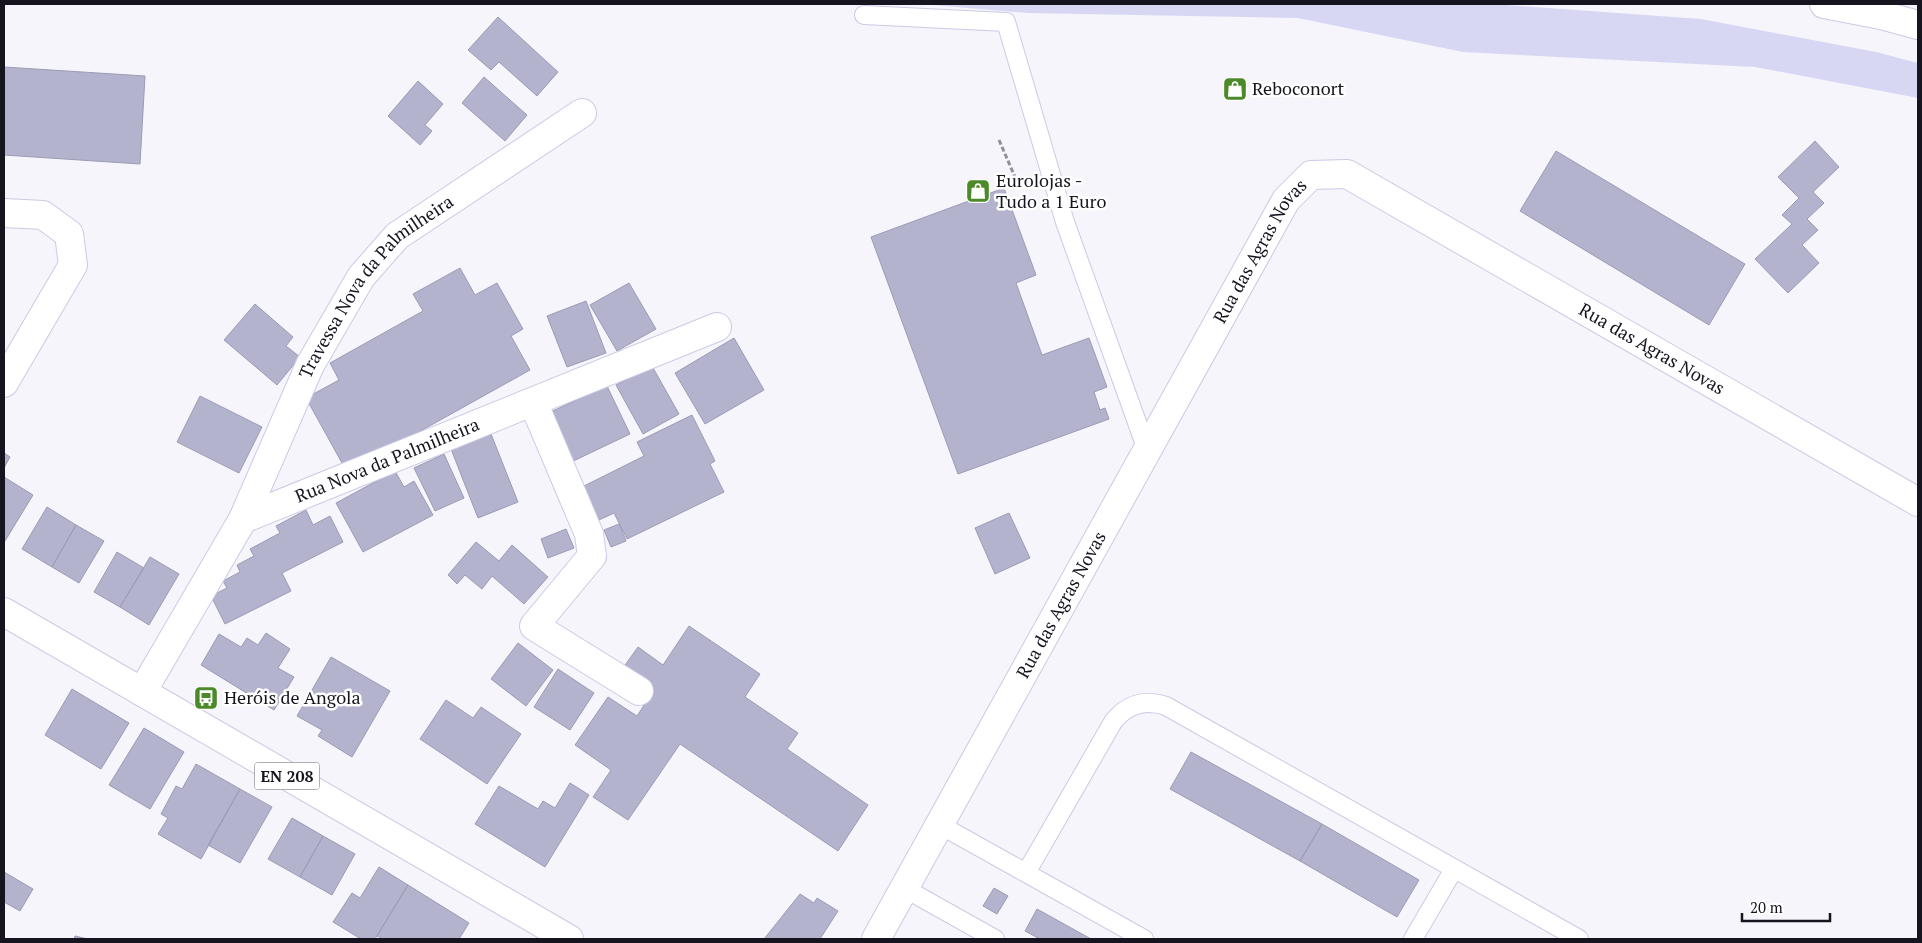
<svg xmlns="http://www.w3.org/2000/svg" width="1922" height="943" viewBox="0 0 1922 943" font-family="'PT Serif',serif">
	<rect width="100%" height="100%" fill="#f5f5fb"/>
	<path fill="#d7d7f4" d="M920,4H1493L1701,19L1876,52L1918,63V98L1755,67L1463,52L1298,18L1028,13Z"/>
	<path fill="#b3b3ce" stroke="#9c9bb6" d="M498,17L558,72L537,96L499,62L491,70L468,50Z
		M4,67L145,76L140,164L4,155Z
		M484,77L527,115L505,141L462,103Z
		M418,81L443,104L425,125L432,131L420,145L388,116Z
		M1815,141L1839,167L1813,192L1824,203L1807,219L1818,230L1802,245L1819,263L1788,293L1755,259L1792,224L1782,215L1799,198L1778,177Z
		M1556,151L1745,264L1709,325L1520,211Z
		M1004,188L1036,275L1016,283L1042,355L1089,338L1107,387L1094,392L1100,410L1105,408L1109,419L958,474L871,237Z
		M460,268L475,295L497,283L523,329L511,336L530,370L347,472L306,398L339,380L330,363L423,311L413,294Z
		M629,283L656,329L617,351L590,305Z
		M586,301L606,353L567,367L547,316Z
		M255,304L293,337L286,346L300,357L277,385L224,340Z
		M734,338L764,390L705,424L675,373Z
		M652,366L679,414L643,434L616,385Z
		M607,386L630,434L567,464L544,415Z
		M200,396L262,427L239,473L177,442Z
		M692,415L715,461L710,464L724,492L627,539L614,513L599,520L582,487L644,456L637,442Z
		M491,434L518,502L478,518L451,449Z
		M4,453L10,457L4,468Z
		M444,454L464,498L435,511L414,468Z
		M395,471L404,487L414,481L433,515L363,552L336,503Z
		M4,477L33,495L5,541L4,540Z
		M47,507L76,525L52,567L22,549Z
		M306,510L313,525L330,516L343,542L282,573L291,591L225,624L211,596L227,588L223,581L240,572L237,565L254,556L250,549L280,533L276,526Z
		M1009,513L1030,558L995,574L975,528Z
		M619,524L626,541L611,547L604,530Z
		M76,525L104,541L79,583L52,567Z
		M566,529L574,548L548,558L541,539Z
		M476,542L499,561L512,545L548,577L524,604L492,576L482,589L465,575L457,584L448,575Z
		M117,552L144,568L120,607L94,592Z
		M150,557L179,574L149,625L120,607Z
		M689,626L760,674L745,697L798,733L787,749L868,805L838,851L680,744L628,820L593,797L611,770L575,745L608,697L637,716L654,690L623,668L638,647L663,665Z
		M266,633L290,649L278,668L294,677L274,710L201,665L219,634L241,647L247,638L258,645Z
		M518,643L553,670L526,706L491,679Z
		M331,657L390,691L352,757L318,736L322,730L297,716Z
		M558,669L594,693L570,730L534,707Z
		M72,689L129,723L101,769L45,735Z
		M446,700L473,718L481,707L521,734L487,784L420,739Z
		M144,728L184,752L150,809L109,785Z
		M1191,752L1322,824L1300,861L1170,789Z
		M196,764L240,789L201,859L158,834L168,818L161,814L176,786L182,789Z
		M570,783L589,795L545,867L475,824L499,786L538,809L543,801L555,808Z
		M240,789L272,807L240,863L208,845Z
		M292,818L323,836L300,877L268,859Z
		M1322,824L1419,880L1397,917L1300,861Z
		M323,836L355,854L332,895L300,877Z
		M379,867L408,885L375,939H361L333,922L352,893L360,898Z
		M4,872L33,889L20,911L4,902Z
		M408,885L469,923L459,939H383L377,936Z
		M994,888L1008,896L997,914L983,906Z
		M800,894L814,903L817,898L838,911L820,939H764Z
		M1037,909L1091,939H1040L1025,931Z
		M75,936L88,939H74Z"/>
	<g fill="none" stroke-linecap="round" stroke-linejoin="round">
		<defs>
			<path id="service" d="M864,15L1006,22L1065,222L1147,450
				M940,825L1026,873
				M904,888L995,939
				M1144,939L1026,873L1113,722C1127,704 1145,699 1166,706L1579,939
				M1413,939L1454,869"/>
			<g id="minor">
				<path d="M4,213L43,215L69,234L73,265L4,383"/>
				<path d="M533,402L589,534L592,556L534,626L639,691"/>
				<path id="s1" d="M243,519L310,365L361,277L397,236L582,113"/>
				<path id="s2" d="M142,692L243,519L717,327"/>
				<path id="s3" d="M876,939L1286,200L1311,175L1347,174L1918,502"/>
			</g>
			<path id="primary" d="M4,612L569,939"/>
			<path id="motorway" d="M1824,4L1881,15L1918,25"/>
		</defs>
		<use href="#service" stroke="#cbcae6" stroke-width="20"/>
		<use href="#minor" stroke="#cbcae6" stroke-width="30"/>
		<use href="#primary" stroke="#cbcae6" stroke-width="30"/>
		<use href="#motorway" stroke="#cbcae6" stroke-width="30"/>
		<path stroke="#929199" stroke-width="3" stroke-dasharray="5 2.5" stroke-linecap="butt" d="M999,140L1015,177"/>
		<use href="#service" stroke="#fff" stroke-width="18"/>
		<use href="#minor" stroke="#fff" stroke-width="28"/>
		<use href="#primary" stroke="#fff" stroke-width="28"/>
		<use href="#motorway" stroke="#fff" stroke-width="28"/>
	</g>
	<defs>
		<symbol id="shop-square" viewBox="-11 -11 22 22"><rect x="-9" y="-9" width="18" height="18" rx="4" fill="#4b8929" stroke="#fff"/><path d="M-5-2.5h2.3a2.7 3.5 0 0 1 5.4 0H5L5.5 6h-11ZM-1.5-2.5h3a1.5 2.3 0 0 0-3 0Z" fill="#fff"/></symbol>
		<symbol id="bus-square" viewBox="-11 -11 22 22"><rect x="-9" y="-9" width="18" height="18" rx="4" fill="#4b8929" stroke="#fff"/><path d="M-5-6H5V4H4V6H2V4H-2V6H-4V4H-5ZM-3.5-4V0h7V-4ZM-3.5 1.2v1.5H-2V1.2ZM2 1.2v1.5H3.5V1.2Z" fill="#fff"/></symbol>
	</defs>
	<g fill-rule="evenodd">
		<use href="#shop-square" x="1221" y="75" width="28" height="28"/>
		<use href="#shop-square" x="964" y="177" width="28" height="28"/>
		<use href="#bus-square" x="192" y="684" width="28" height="28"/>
	</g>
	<g text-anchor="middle" stroke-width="5" stroke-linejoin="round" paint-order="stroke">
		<rect fill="#fff" stroke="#5c5b62" stroke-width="1" x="254.5" y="762.5" width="65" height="27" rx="4"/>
		<g font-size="16" font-weight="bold" fill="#16151f">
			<text x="287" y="782">EN 208</text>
		</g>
		<g font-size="18" fill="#16151f" stroke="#fff" text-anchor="start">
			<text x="1252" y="95">Reboconort</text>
			<text x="996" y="187">Eurolojas -<tspan x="996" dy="21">Tudo a 1 Euro</tspan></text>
			<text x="224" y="704">Heróis de Angola</text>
		</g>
		<g font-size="18" fill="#16151f" stroke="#fff">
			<text dy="6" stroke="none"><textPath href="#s3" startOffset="788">Rua das Agras Novas</textPath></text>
			<text dy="6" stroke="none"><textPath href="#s1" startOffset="272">Travessa Nova da Palmilheira</textPath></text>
			<text dy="6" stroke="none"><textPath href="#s3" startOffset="1268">Rua das Agras Novas</textPath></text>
			<text dy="6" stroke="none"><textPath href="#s2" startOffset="356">Rua Nova da Palmilheira</textPath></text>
			<text dy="6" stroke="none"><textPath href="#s3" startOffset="382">Rua das Agras Novas</textPath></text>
		</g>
	</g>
	<rect width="1922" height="943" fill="none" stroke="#16151f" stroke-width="10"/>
	<path d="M1742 913v8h88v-8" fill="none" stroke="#16151f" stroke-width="2.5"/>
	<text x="1750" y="913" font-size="15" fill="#16151f" stroke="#ffffff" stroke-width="4" paint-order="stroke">20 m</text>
</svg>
